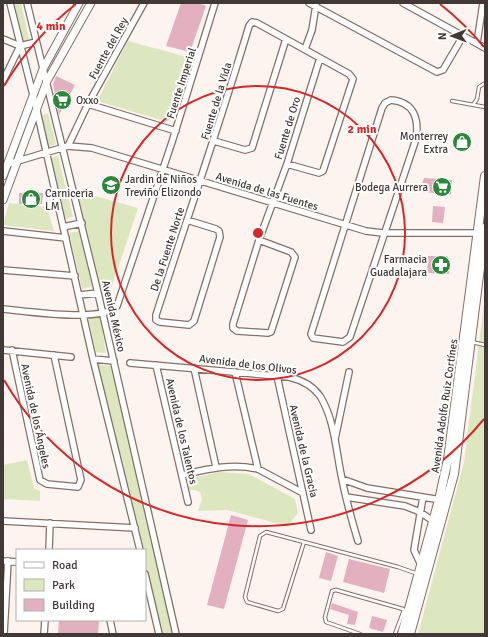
<svg xmlns="http://www.w3.org/2000/svg" width="488" height="637" viewBox="0 0 488 637" font-family="Signika,sans-serif">
	<rect width="100%" height="100%" fill="#fdf3ef"/>
	<path fill="#dde7bf" d="M13,3H21L30,43L23,44Z
		M128,41L191,58L168,122L97,101Z
		M48,113L56,144L47,148L39,117Z
		M58,156L73,217L64,219L49,159Z
		M77,191L138,208L105,307V306Z
		M9,203L47,207L54,231L3,225Z
		M79,231L92,286L82,289L69,233Z
		M485,296V634H418L464,462Z
		M88,316L100,317L106,353L96,352Z
		M97,364L111,366L175,634H162L145,564V550H142Z
		M27,460L34,488L40,491V501L3,499V465Z
		M219,472L249,474L295,499L298,513L289,524L290,527L227,510L198,511L202,499L200,492L195,490H188L184,480Z"/>
	<path fill="#e3b0bf" d="M181,3H199L206,6L190,52L166,46Z
		M56,76L75,85L59,115L53,84Z
		M424,178L452,180L451,194L419,192Z
		M19,193H43L42,204H19Z
		M433,206L445,207L443,223L432,222Z
		M428,256H447L450,261L449,274L427,273Z
		M231,515L248,520L224,609L207,605Z
		M326,552L338,556L331,581L319,578Z
		M349,559L390,569L384,593L343,582Z
		M332,603L358,612L355,625L347,624L349,615L330,609Z
		M372,616L387,620L383,632L369,628Z
		M59,620H99L98,634H58Z"/>
	<g fill="none" stroke-linecap="round" stroke-linejoin="round">
		<defs>
			<path id="service" d="M452,101L485,107
				M473,105L477,99L479,87L485,83
				M472,342L485,345
				M304,542L283,609L278,611L247,602L245,597L260,536L266,532L270,533L398,567L418,574
				M360,634L326,622L325,617L332,591L336,590L403,609
				M395,634L404,610"/>
			<path id="minor" d="M10,3L37,111L93,359L140,550
				M27,3L98,293L176,634
				M309,3L437,72L443,70L463,36
				M403,3L485,48
				M3,39L20,46
				M477,43L483,3
				M20,46L36,42
				M305,49L312,30L316,5
				M3,81L20,46
				M391,100C415,102 419,120 416,139L350,337L343,342L313,338L311,334L382,108L385,103Z
				M88,104L176,131
				M214,141L245,150L252,148L286,39
				M68,146L88,104L144,3
				M8,164L68,146L92,148L366,231L383,233H478
				M187,220L216,229L219,231L220,237L194,321L189,325L160,322L156,320V315C187,219 220,123 249,26L252,22L257,23L349,74L353,79L323,171L319,173L287,164
				M63,227L82,223
				M3,231L66,238
				M259,240L291,252L295,257L271,332L268,333L237,331L233,328V324L259,240L287,164L320,58
				M3,270L75,276
				M79,295L98,293
				M3,309C26,311 102,323 117,306L172,142L215,3
				M3,350L71,357
				M12,350L40,480L47,484L78,487L81,480L54,355
				M93,359L114,361
				M130,363L289,377C302,380 312,385 320,396C335,420 336,452 342,479C346,500 352,521 358,541
				M156,365L188,502
				M194,368L216,467
				M235,372L258,469
				M277,376L311,530
				M335,439L349,372
				M182,475C208,469 231,463 258,469L303,493
				M342,479L367,488L441,500
				M346,497L405,506L420,512L436,523
				M3,521L135,528
				M49,550L50,523
				M3,561L17,562
				M421,565L414,550L423,497
				M145,574L159,634
				M110,620L113,634
				M4,634L8,561
				M44,634L45,620"/>
			<path id="tertiary" d="M3,176L43,69L79,3
				M3,200L47,81L91,3"/>
			<path id="primary" d="M402,634L439,500L448,459L485,176
				M410,634L454,474L485,228"/>
		</defs>
		<use href="#service" stroke="#856f67" stroke-width="4.5"/>
		<use href="#minor" stroke="#856f67" stroke-width="8"/>
		<use href="#tertiary" stroke="#856f67" stroke-width="9"/>
		<use href="#primary" stroke="#856f67" stroke-width="10"/>
		<use href="#service" stroke="#fff" stroke-width="2.5"/>
		<use href="#minor" stroke="#fff" stroke-width="5.5"/>
		<use href="#tertiary" stroke="#fff" stroke-width="7"/>
		<use href="#primary" stroke="#fff" stroke-width="8"/>
	</g>
	<g fill="none" stroke="#d62828" stroke-width="2">
		<circle cx="258" cy="233" r="147"/>
		<path d="M484 419A293 293 0 0 1 4 380M4 86A293 293 0 0 1 76 4M440 4A293 293 0 0 1 484 47"/>
	</g>
	<defs>
		<symbol id="supermarket-disc" viewBox="-11 -11 22 22"><circle r="9.5" fill="#2b8739" stroke="#fff"/><path d="M-6-5.5h2.5l.6 2H6L4.5 2H-2.5L-4.4-4H-6ZM-1.5 3.2a1.3 1.3 0 1 0 .1 0ZM3 3.2a1.3 1.3 0 1 0 .1 0Z" fill="#fff"/></symbol>
		<symbol id="shop-disc" viewBox="-11 -11 22 22"><circle r="9.5" fill="#2b8739" stroke="#fff"/><path d="M-5-2.5h2.3a2.7 3.5 0 0 1 5.4 0H5L5.5 6h-11ZM-1.5-2.5h3a1.5 2.3 0 0 0-3 0Z" fill="#fff"/></symbol>
		<symbol id="school-disc" viewBox="-11 -11 22 22"><circle r="9.5" fill="#2b8739" stroke="#fff"/><path d="M0-5L7-2L0 1L-7-2ZM-4 1L0 2.5L4 1V4Q0 6-4 4Z" fill="#fff"/></symbol>
		<symbol id="pharmacy-disc" viewBox="-11 -11 22 22"><circle r="9.5" fill="#2b8739" stroke="#fff"/><path d="M-2-6h4v4h4v4h-4v4h-4v-4h-4v-4h4Z" fill="#fff"/></symbol>
	</defs>
	<g fill-rule="evenodd">
		<use href="#supermarket-disc" x="51" y="89" width="22" height="22"/>
		<use href="#shop-disc" x="451" y="131" width="22" height="22"/>
		<use href="#school-disc" x="100" y="174" width="22" height="22"/>
		<use href="#supermarket-disc" x="431" y="176" width="22" height="22"/>
		<use href="#shop-disc" x="20" y="188" width="22" height="22"/>
		<use href="#pharmacy-disc" x="430" y="254" width="22" height="22"/>
	</g>
	<g text-anchor="middle" stroke-width="4" stroke-linejoin="round" paint-order="stroke">
		<g font-size="11" fill="#423835" stroke="#fff">
			<text transform="translate(108 48) rotate(-61)" y="4">Fuente del Rey</text>
			<text transform="translate(181 83) rotate(-72)" y="4">Fuente Imperial</text>
			<text transform="translate(216 101) rotate(-73)" y="4">Fuente de la Vida</text>
			<text transform="translate(287 128) rotate(-73)" y="4">Fuente de Oro</text>
			<text transform="translate(267 191) rotate(17)" y="4">Avenida de las Fuentes</text>
			<text transform="translate(167 249) rotate(-72)" y="4">De la Fuente Norte</text>
			<text transform="translate(114 316) rotate(77)" y="4">Avenida México</text>
			<text transform="translate(248 364) rotate(7)" y="4">Avenida de los Olivos</text>
			<text transform="translate(444 406) rotate(-82)" y="4">Avenida Adolfo Ruiz Cortínes</text>
			<text transform="translate(36 416) rotate(78)" y="4">Avenida de los Ángeles</text>
			<text transform="translate(182 431) rotate(77)" y="4">Avenida de los Talentos</text>
			<text transform="translate(304 451) rotate(77)" y="4">Avenida de la Gracia</text>
		</g>
		<g font-size="11" fill="#423835" stroke="#fff" text-anchor="start">
			<text x="76" y="104">Oxxo</text>
			<text x="448" y="140" text-anchor="end">Monterrey<tspan x="448" dy="13">Extra</tspan></text>
			<text x="125" y="183">Jardin de Niños<tspan x="125" dy="13">Treviño Elizondo</tspan></text>
			<text x="428" y="191" text-anchor="end">Bodega Aurrera</text>
			<text x="45" y="197">Carniceria<tspan x="45" dy="13">LM</tspan></text>
			<text x="427" y="263" text-anchor="end">Farmacia<tspan x="427" dy="13">Guadalajara</tspan></text>
		</g>
	</g>
	<circle cx="258" cy="233" r="6" fill="#d62828" stroke="#fff" stroke-width="2"/>
	<g font-size="12" text-anchor="middle" font-weight="bold" fill="#d62828" stroke="#fff" stroke-width="4" stroke-linejoin="round" paint-order="stroke">
		<text x="51" y="30">4 min</text>
		<text x="362" y="133">2 min</text>
	</g>
	<rect width="488" height="637" fill="none" stroke="#423835" stroke-width="8"/>
	<rect x="16" y="549" width="130" height="72" fill="#ffffff" stroke="#b3afae"/>
	<rect x="24" y="562" width="20" height="6" fill="#ffffff" stroke="#b3afae"/>
	<text x="52" y="569" font-size="12" fill="#423835">Road</text>
	<rect x="24" y="579" width="20" height="12" fill="#dde7bf" stroke="#b3afae"/>
	<text x="52" y="589" font-size="12" fill="#423835">Park</text>
	<rect x="24" y="599" width="20" height="12" fill="#e3b0bf" stroke="#b3afae"/>
	<text x="52" y="609" font-size="12" fill="#423835">Building</text>
	<g transform="translate(452 36) rotate(269)" stroke="#ffffff" stroke-width="3" paint-order="stroke">
	<path d="M0-3L7 15L0 10L-7 15Z" fill="#423835"/>
	<text y="-6" font-size="11" font-weight="bold" text-anchor="middle" fill="#423835">N</text>
	</g>
</svg>
